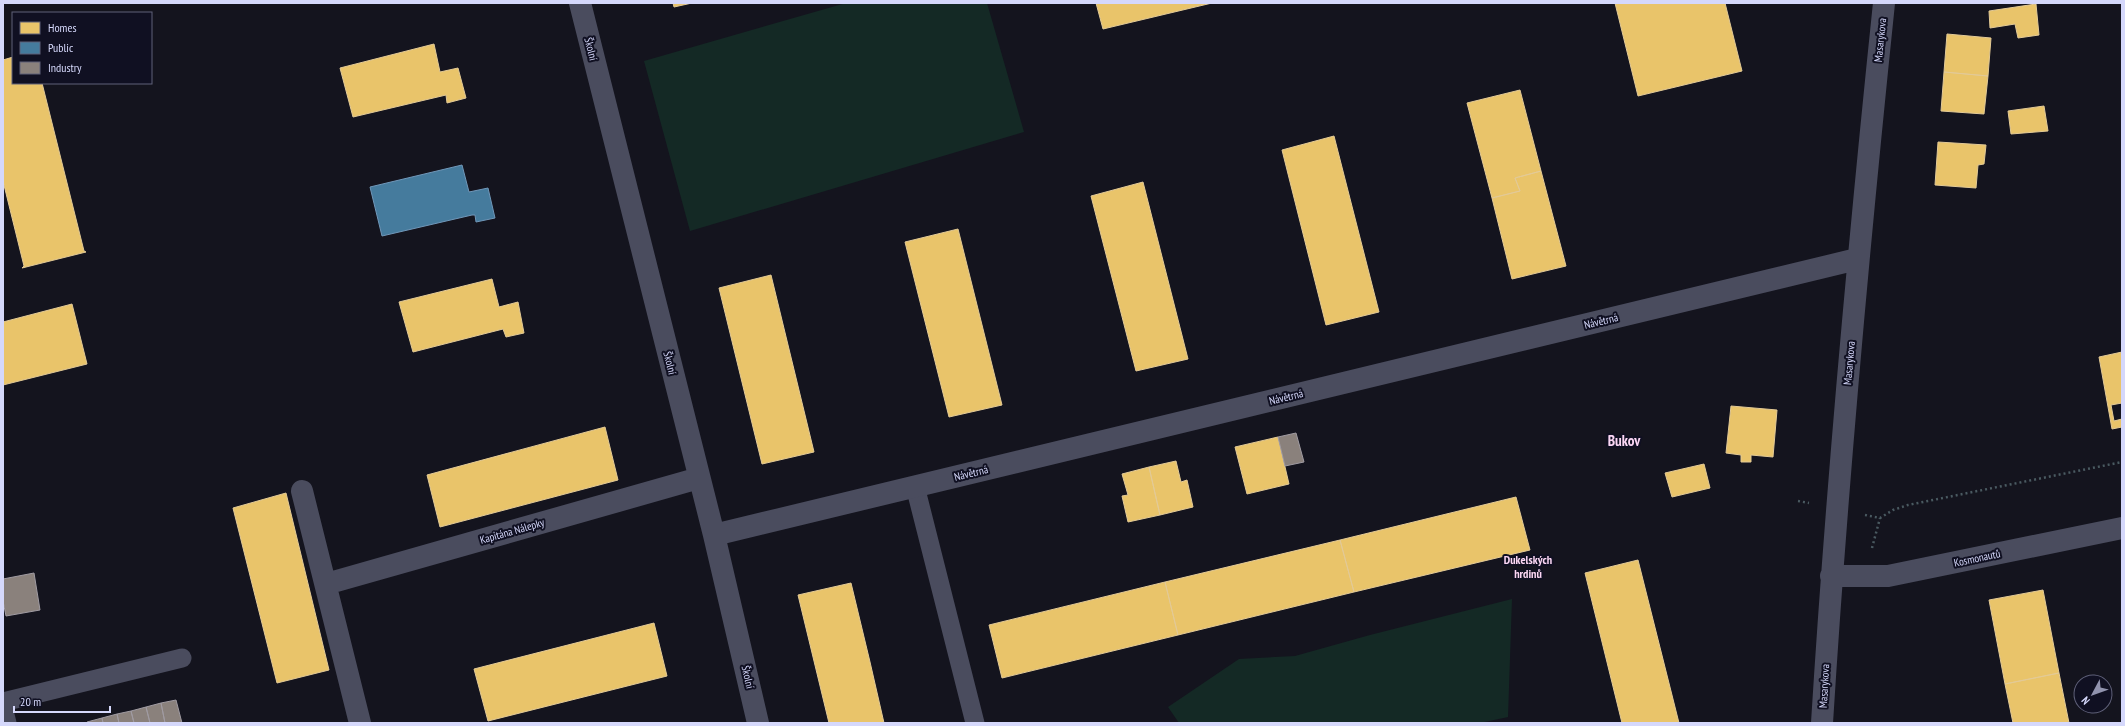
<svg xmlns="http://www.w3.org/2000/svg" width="2125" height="726" viewBox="0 0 2125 726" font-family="'PT Sans Narrow',sans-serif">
	<rect width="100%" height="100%" fill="#14141e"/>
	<path fill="#142925" d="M846,3H987L1024,132L690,231L644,61Z
		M1512,599L1508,717L1480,723H1179L1168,707L1239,659L1295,656L1370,635Z"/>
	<path fill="#e9c46a" stroke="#e3ca96" d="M673,3H692L674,7Z
		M1096,3H1212L1103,29Z
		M1615,3H1725L1742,71L1638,96Z
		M2036,4L2039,35L2018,38L2015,24L1990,28L1989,11Z
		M1947,34L1991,38L1988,76L1944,72Z
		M434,44L440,72L458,68L466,98L447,103L446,95L353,117L340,68Z
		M13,57V83H42L84,251L86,252L22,268L24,266L3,181V60Z
		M1944,72L1988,76L1984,114L1941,111Z
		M1520,90L1541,171L1515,178L1520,191L1492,198L1467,103Z
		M2044,106L2048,131L2011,134L2008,111Z
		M1334,136L1379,312L1326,325L1282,150Z
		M1938,142L1986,145L1984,164L1978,165L1976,188L1935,185Z
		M1541,171L1566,266L1512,279L1492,198L1520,191L1515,178Z
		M1143,182L1188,359L1136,371L1091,196Z
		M958,229L1002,405L949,417L905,242Z
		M771,275L814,452L762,464L719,288Z
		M492,279L499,307L518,302L524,333L506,337L503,329L413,352L399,302Z
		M72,304L87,364L3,385V322Z
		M2122,352V403L2111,405L2114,421L2122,419V427L2112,429L2099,357Z
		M1731,406L1777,410L1773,457L1751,455V462H1741V455L1726,453Z
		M605,427L618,480L440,527L427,475Z
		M1278,437L1289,484L1247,494L1235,447Z
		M1176,461L1181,482L1187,480L1193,507L1160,515L1149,467Z
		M1704,464L1710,488L1672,497L1665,473Z
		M1149,467L1160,515L1128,522L1122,496L1128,495L1122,474Z
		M286,493L329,670L277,683L233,508Z
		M1516,497L1530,550L1354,592L1340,540Z
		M1340,540L1354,592L1178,635L1165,582Z
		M1638,560L1679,723H1622L1585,573Z
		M1165,582L1178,635L1002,678L989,625Z
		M851,583L870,662L884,723H829L798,595Z
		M2043,590L2059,673L2005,684L1989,600Z
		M654,623L667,676L488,721L474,669Z
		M2059,673L2069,723H2013L2005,684Z"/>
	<path fill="#457b9d" stroke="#7097b9" d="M462,165L469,192L488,188L495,218L476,222L475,215H472L382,236L370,187Z"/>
	<path fill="#8a817c" stroke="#a09ba2" d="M1296,433L1304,462L1285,466L1278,437Z
		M34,573L40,610L6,616L3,601V579Z
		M176,700L182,723H165L161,703Z
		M161,703L165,723H150L146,707Z
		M146,707L150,723H134L131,711Z
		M131,711L134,723H119L117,714Z
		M117,714L119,723H103L102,718Z
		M102,718L103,723H87V722Z"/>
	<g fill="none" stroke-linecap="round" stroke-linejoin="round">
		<path stroke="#4a5a61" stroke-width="2.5" stroke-dasharray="2 3" stroke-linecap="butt" d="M1798,501L1809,503
			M1865,515L1880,518L1893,510L1908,505L2122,462
			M1872,548L1880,518"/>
		<path stroke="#4a4c5e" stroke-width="19" d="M915,486L975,723
			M3,702L182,658
			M3,707L7,723"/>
		<path stroke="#4a4c5e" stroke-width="22" d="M580,3L714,535L758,723
			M302,491L360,723
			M714,535L1857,259
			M1831,576H1888L2122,528
			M326,584L699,478
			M1822,723C1837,482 1859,243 1884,3"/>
	</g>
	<g text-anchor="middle" stroke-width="4" stroke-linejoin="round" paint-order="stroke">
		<g font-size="11" fill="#d5d8fb" stroke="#101022">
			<text transform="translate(1880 40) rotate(-84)" y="4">Masarykova</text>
			<text transform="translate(591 49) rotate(76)" y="4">Školní</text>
			<text transform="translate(1601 321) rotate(-14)" y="4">Návětrná</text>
			<text transform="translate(670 363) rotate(76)" y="4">Školní</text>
			<text transform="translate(1849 363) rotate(-85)" y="4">Masarykova</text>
			<text transform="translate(1286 397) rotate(-14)" y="4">Návětrná</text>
			<text transform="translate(971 473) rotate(-14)" y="4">Návětrná</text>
			<text transform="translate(512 531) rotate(-16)" y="4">Kapitána Nálepky</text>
			<text transform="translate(1977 558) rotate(-12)" y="4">Kosmonautů</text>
			<text transform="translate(748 677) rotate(77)" y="4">Školní</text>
			<text transform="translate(1824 686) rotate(-87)" y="4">Masarykova</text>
		</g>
		<g font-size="12" font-weight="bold" fill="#fcd7f5" stroke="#101022">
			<text x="1528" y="564">Dukelských<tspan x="1528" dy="14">hrdinů</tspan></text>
		</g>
		<g font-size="15" font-weight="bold" fill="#fcd7f5" stroke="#101022">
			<text x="1624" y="446">Bukov</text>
		</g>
	</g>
	<rect width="2125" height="726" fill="none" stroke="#d5d8fb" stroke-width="8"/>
	<rect x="12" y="12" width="140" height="72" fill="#101022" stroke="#5f6079"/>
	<rect x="20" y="22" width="20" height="12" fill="#e9c46a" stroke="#5f6079"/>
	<text x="48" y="32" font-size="12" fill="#d5d8fb">Homes</text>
	<rect x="20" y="42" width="20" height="12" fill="#457b9d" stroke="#5f6079"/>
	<text x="48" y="52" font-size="12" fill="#d5d8fb">Public</text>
	<rect x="20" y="62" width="20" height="12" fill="#8a817c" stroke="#5f6079"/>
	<text x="48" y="72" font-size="12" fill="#d5d8fb">Industry</text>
	<g transform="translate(2093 694) rotate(229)"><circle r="19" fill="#101022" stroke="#5f6079"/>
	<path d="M0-3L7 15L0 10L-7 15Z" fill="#9193ae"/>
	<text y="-6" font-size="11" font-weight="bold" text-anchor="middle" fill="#d5d8fb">N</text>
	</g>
	<path d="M14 706v6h96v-6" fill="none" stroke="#d5d8fb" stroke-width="2"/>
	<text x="20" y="706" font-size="12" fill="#d5d8fb" stroke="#101022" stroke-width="3" paint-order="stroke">20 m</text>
</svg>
